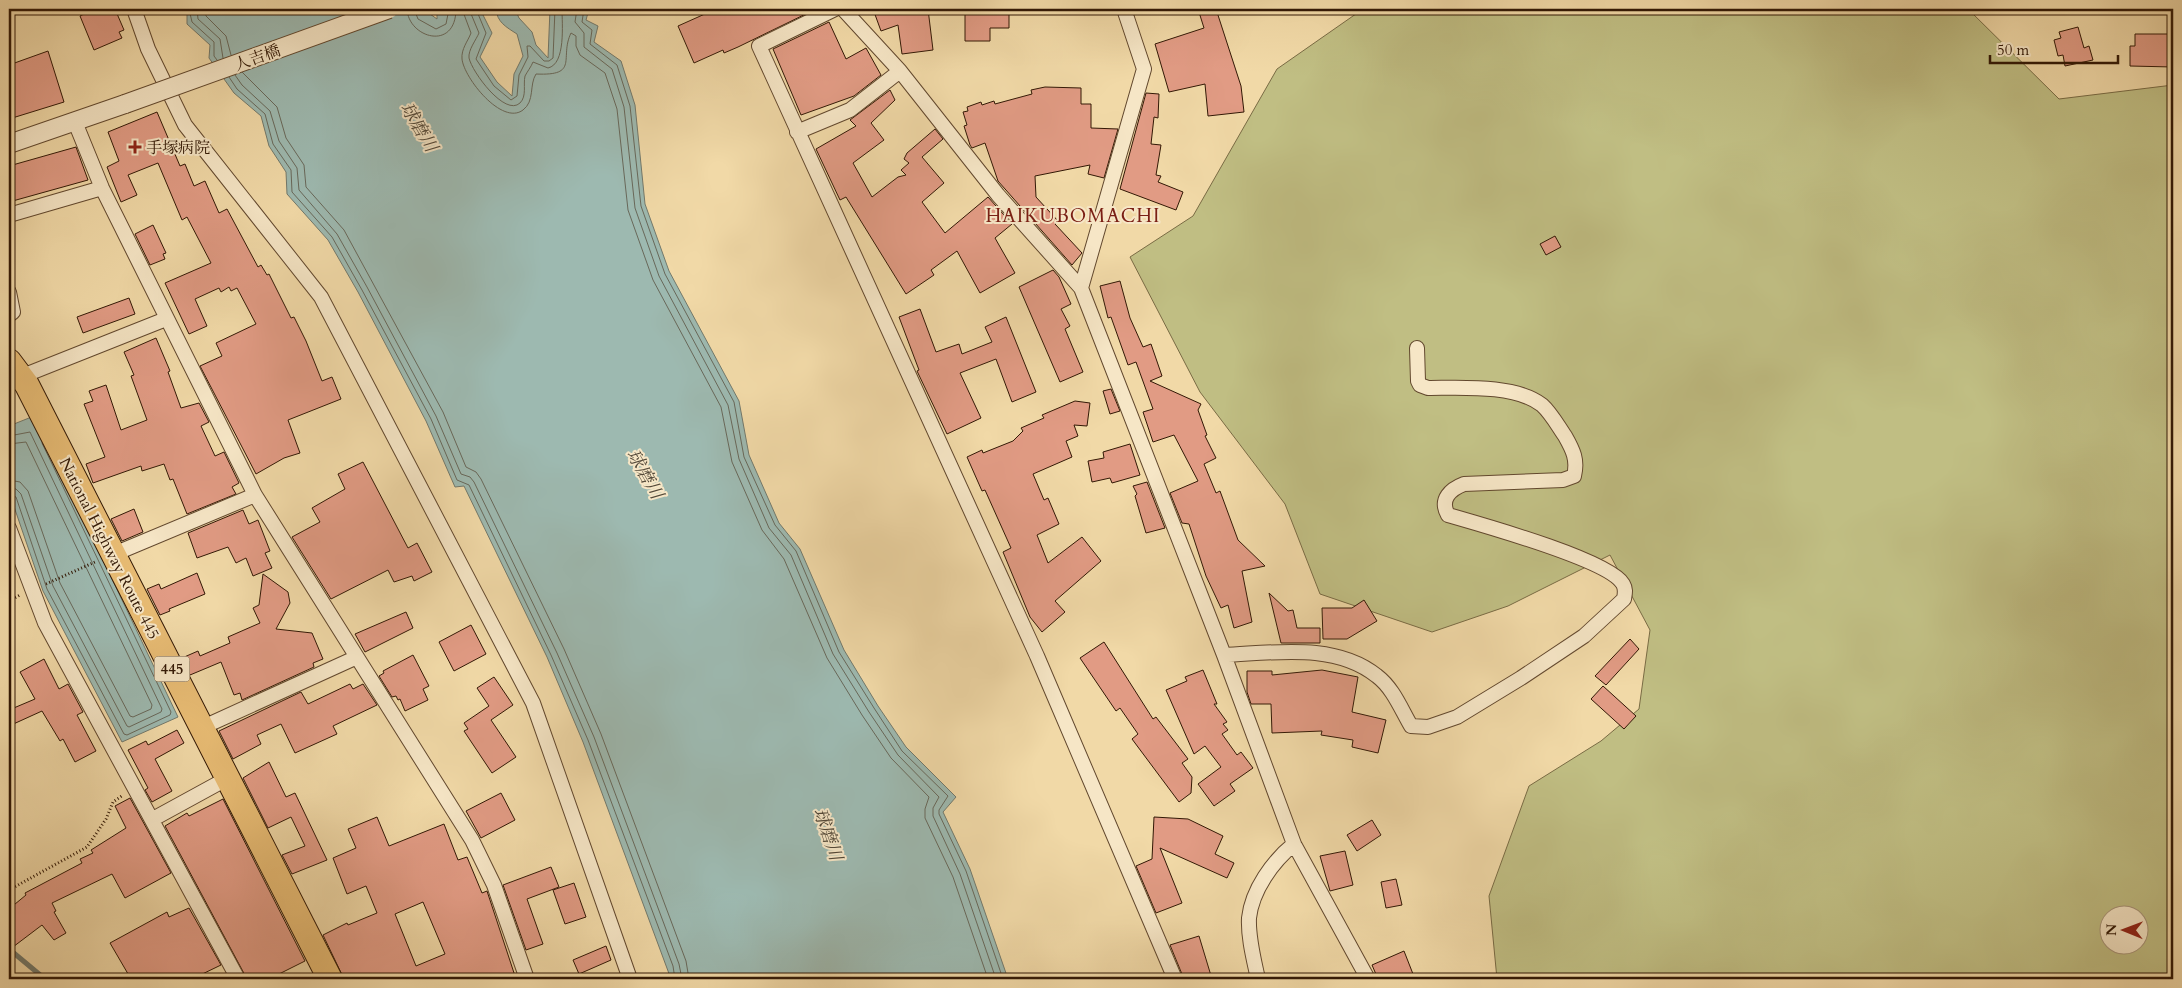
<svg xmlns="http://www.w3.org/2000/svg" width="2182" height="988" viewBox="0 0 2182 988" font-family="Cardo,'Noto Serif JP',serif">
	<rect width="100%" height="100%" fill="#f1d9a7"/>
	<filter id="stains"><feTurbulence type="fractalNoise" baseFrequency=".004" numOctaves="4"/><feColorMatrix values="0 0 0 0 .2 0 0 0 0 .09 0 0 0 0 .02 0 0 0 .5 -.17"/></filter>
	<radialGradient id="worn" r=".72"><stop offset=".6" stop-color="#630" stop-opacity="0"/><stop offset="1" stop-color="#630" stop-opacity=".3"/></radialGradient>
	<path fill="#c0be83" stroke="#796b44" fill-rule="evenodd" d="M1363,9H1968L2059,99L2173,85V979H1497L1489,896L1529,786L1601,741L1639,709L1650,630L1610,555L1508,606L1432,632L1320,594L1285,504L1200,392L1130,257L1193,216L1277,69ZM2110,916H2140V946H2110Z"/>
	<path fill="#9db9b0" stroke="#72796c" d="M183,9H423L437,19V9H480L492,33L480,57L497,82L512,96L514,74L523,56L517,34C506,27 497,22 496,9H515L519,18L532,32L536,45L548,58L550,9H589L586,20L598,26L594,42L621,61L635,105L645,204L669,271L739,401L749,455L779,523L800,549L844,650L878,706L906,747L956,797L943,812L970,869L1008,979H671L583,742L547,657L464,486L455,487L426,421L358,292L328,240L287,194L286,172L269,146L261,116L234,93L209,58L210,45L187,24V13Z
		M34,416L178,717L122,742L43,591L9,492V426Z"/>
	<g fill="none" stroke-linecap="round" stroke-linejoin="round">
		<path stroke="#68685a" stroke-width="1" d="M189,9L192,22L214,42V56L217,60
			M197,9L198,19L220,39L223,58
			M205,9L206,16L226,36L231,55
			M407,9C408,38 456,52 456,9
			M414,9L418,19L436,29L446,24L449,9
			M462,9L471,33C468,41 461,49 462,59C464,78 502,126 523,110C535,101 529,85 536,74C580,76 559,58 571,33L576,36V46L580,55L605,73L617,109L628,210L653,280L721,407L732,462L762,530L784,559L827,658L862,715L891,758L929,797L925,809V818L953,877L988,979
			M469,9L479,33C476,40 468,50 469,58C472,72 505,117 520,103C527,96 523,85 525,76C527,72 531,67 533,62L548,68C566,64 562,24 562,9
			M476,9L486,33L476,59L494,86L511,100L517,96L519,75L528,57L527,46H530L544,61H549L553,58L555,9
			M577,9L575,22L584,33V47L612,69L624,107L635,208L659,276L728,405L739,459L769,528L791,555L833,654L869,712L898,755L939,797L933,808V816L960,874L996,979
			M584,9L582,22L592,30L590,44L617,65L630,106L641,206L665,274L734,402L744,457L775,525L796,551L839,652L874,708L902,751L948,796L939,810V814L966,871L1003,979
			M242,72L277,107L286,138L304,165L306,187L344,230L443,412L466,467L476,472L481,479L564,649L601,734L686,961L689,979
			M235,75L242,85L270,111L279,141L297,168L299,190L337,234L367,287L436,416L461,474L470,477L474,482L557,653L594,737L679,964L682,979
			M229,77L237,89L265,114L273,144L291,170L292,192L332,237L362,290L431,419L457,480L469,485L551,655L588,740L673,966L675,979
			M9,436L30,432L162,709L161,712L129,727L127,726L53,586L21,494L16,489L9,487
			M9,444L26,442L152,705L151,709L133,717L130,716L60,583L28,491L20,482L9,480
			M9,494L16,497L47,589L124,734L127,735L170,715L171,712L42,443"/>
		<path stroke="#72796c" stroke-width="5" d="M9,949L45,979"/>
	</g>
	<path fill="#e19b84" stroke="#321805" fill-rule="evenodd" d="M85,9H115L124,30L119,32L122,38L94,50L80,16L86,13Z
		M716,9H816L738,47L724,53L723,50L694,63L678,26Z
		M873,9H928L933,50L902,54L898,25L881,31Z
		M965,9H1009V28H990V41H965Z
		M1198,9H1216L1241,86L1244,112L1208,116L1205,84L1169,92L1155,44L1204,28Z
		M829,22L846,59L866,48L881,75L854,96L801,115L773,49Z
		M2078,27L2084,48L2089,46L2093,60L2065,66L2063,55L2058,56L2054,40L2061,38L2059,32Z
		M2135,34H2173V67L2130,66V46H2135Z
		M48,51L64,102L9,119V65Z
		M1045,87L1081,88V104H1091V128L1118,129L1104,178L1088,174L1090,165L1035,176L1036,197L1058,221L1055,224L1082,253L1072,265L998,181L985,143L972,148L970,145L964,126L967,125L963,112L968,111L967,107L981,102L982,105L994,101L995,104L1032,94L1031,90Z
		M890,90L895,100L871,123L884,140L853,163L872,197L898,177L906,175L901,170L909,163L904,159L907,153L935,129L943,139L922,157L944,183L922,202L945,233L988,197L1012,224L995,238L1015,273L980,293L957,251L931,270L934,275L906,294L846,197L840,200L816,149L856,126L850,120Z
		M1146,93L1159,94L1158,118L1154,117L1151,144L1161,145L1156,175L1161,176L1158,182L1183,192L1176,210L1120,189Z
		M157,112L180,166L185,164L194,186L205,181L219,213L227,209L258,267L261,265L267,275L269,274L291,318L294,317L306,341L322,381L332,377L341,399L288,420L300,453L284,458L256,474L200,366L222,356L216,343L256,324L237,288L231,291L229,287L221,292L219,288L195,299L207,326L189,334L165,283L211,263L187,217L182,220L158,163L128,175L137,195L121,202L107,167L119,161L108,132Z
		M76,147L88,180L9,202V166Z
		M153,225L166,253L163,254L165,259L150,265L135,234Z
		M1555,236L1561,247L1546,255L1540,244Z
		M1053,270L1059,277L1071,304L1061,309L1070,326L1065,329L1083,372L1060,382L1019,287Z
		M1120,281L1130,318L1143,347L1151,344L1162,376L1150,381L1201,404L1198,410L1207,435L1205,436L1216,458L1204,464L1216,493L1220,491L1238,540L1265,566L1242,571L1252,622L1234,628L1228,605L1221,608L1206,576L1189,524L1182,523L1170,493L1198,481L1174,435L1153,442L1143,412L1153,409L1136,362L1128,365L1111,317L1108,318L1100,286Z
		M129,298L135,314L83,333L77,317Z
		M920,309L936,352L959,344L962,354L992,342L985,327L1006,317L1036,392L1012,402L996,359L960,373L981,418L947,434L917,371L919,370L899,317Z
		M156,338L170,371L168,372L181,408L199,403L209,422L201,426L215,456L224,452L239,483L232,487L236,494L187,514L173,479L170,480L164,464L142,471L141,466L93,483L86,464L105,457L84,404L93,401L89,391L106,385L121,430L147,420L131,376L134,375L124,352Z
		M1111,389L1120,411L1110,414L1103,391Z
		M1075,401L1090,403L1087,426L1074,425L1078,436L1066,441L1072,457L1033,474L1044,500L1048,498L1059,524L1037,535L1048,563L1082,537L1101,561L1055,601L1065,612L1042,632L1030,617L1003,552L1011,548L985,490L982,491L967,457L982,450L983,453L1013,441L1023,431L1021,428L1044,418L1042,415Z
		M1130,444L1140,475L1112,483L1110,478L1092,482L1088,461L1104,458L1103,452Z
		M363,462L408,548L417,543L432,572L414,581L412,576L394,582L388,570L331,599L292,537L320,522L312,508L345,489L338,474Z
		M1147,482L1165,528L1146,533L1135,496L1137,494L1133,486Z
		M134,509L143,532L122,541L111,519Z
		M243,510L249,524L258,520L270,551L265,553L272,568L253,576L246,558L236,563L228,547L197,558L188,533Z
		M197,573L205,594L169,609L170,611L160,615L147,589L159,584L161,589Z
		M263,574L288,592L290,603L276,629L312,633L323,659L313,663L314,667L242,700L240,693L234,695L221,662L190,675L182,658L198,651L200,656L230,643L228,637L260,623L253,608L259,605Z
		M1269,593L1288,611L1293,610L1297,628H1320V643H1281Z
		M1364,600L1377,621L1347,639H1323L1322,608H1352Z
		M406,612L413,628L365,652L355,634Z
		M471,625L486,654L454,671L439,642Z
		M1630,639L1639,649L1606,685L1595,676Z
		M1104,642L1153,719L1156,717L1188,759L1182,763L1192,777L1191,793L1179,802L1132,739L1138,734L1120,708L1116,711L1080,658Z
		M413,655L429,686L423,689L428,700L405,711L400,699L398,700L396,696L392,697L379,676L384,673L383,671Z
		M44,659L59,689L68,684L83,712L77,715L96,751L75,762L63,739L60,741L42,711L9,726V710L35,699L20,672Z
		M1203,670L1217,704H1214L1227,722L1223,724L1228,730L1222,734L1237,755L1241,752L1253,768L1230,784L1235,791L1214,806L1198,784L1221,767L1205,746L1194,754L1166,690L1187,681L1185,677Z
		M1322,670L1358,677L1352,712L1386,720L1378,753L1352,747L1353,740L1321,735L1322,731L1272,733L1271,704H1251L1247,692V671H1272V675Z
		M494,677L513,705L491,720L516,757L492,773L464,731L468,729L464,723L489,706L477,688Z
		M350,684L353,689L363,684L377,705L333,726L337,734L295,753L281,724L257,735L261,744L233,759L219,731L301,692L308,704Z
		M1603,686L1636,716L1624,729L1591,699Z
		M177,730L184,743L155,759L172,791L152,802L145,790L148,788L128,750L146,741L148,745Z
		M269,762L286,797L295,793L327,860L292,874L282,855L305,846L291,817L268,828L243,778Z
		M501,793L515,820L481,838L466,811Z
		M130,798L171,873L125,898L112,874L52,903L56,911L54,912L66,933L54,940L42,925L9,950V909L26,895L25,893L82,863L80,859L93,853L91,850L126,828L115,806Z
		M223,799L305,961L269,979H247L165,826L187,813L189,816Z
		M377,817L389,846L444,824L458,860L467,857L482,893L487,891L516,979H344L323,935L347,923L348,925L377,913L366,886L347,894L333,858L356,848L348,829ZM423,902L445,954L416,966L395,914Z
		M1154,817L1188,819L1223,836L1215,854L1234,863L1227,878L1160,848L1182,903L1156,913L1136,866L1152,859Z
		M1372,820L1381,835L1357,851L1347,835Z
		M1345,851L1353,885L1330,891L1320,856Z
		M551,867L559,887L527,899L543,944L526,950L503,885Z
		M1396,879L1402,905L1386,908L1381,882Z
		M574,883L586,917L565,924L553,890Z
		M189,908L221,965L192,979H131L110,943L167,912L169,917Z
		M1199,936L1212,979H1184L1170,945Z
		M606,946L611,960L579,974L573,960Z
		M1404,951L1413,974L1407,976L1408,979H1378L1372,965Z"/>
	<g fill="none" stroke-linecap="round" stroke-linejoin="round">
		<defs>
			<path id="minor" d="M134,9L148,49L185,125L321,297L533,703L630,979
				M835,9L759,46L1037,656L1175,979
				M843,9L900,71L998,195L1081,288L1224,655L1294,844L1368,979
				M75,122L102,188L255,495L472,840L494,885L527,979
				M797,132L850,110L900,71
				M9,215L102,188
				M1081,288L1144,69L1124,9
				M9,292L13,312L9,315
				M20,377L166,319
				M9,528L45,623L238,979
				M114,554L255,495
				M1224,655C1273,653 1335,642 1377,676C1393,688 1401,709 1411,726L1428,727L1457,717L1521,678L1584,636L1624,599C1625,593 1626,589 1623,584C1609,560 1479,524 1448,515C1439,499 1451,489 1464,484L1563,480L1574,476C1578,460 1573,450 1565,436C1558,426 1551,413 1542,405C1515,384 1460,388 1428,388L1420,385L1418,381L1417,348
				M201,728L355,658
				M153,819L228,778
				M1258,979C1254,960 1248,938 1249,918C1252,890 1273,861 1294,844"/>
			<path id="tertiary" d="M9,144L125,104"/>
			<path id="trunk" d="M9,361L27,385L330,979"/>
		</defs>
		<use href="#minor" stroke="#62482e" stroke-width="16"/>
		<use href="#tertiary" stroke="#62482e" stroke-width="20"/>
		<use href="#trunk" stroke="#321805" stroke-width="26"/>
		<path stroke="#321805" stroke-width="3" stroke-dasharray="1 2.5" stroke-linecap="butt" d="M46,584L95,562
			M9,601L20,595
			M9,890L87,847L106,819L113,802L123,795"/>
		<use href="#minor" stroke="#f6e6c6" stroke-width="14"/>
		<use href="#tertiary" stroke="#f6e6c6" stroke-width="18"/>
		<use href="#trunk" stroke="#e8bc74" stroke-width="24"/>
		<defs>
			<path id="tertiary-bridge" d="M125,104L389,9"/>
		</defs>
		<use href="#tertiary-bridge" stroke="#62482e" stroke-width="20" stroke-linecap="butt"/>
		<use href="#tertiary-bridge" stroke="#f6e6c6" stroke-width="18"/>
	</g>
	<path fill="#8f2418" stroke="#f6e6c6" stroke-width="2" d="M132.5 139.5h5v5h5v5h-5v5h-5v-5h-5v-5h5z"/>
	<g text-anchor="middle" stroke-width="4" stroke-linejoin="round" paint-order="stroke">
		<rect fill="#f6e6c6" stroke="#6d563f" stroke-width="1" x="154.5" y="656.5" width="35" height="25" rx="4"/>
		<g font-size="15" font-weight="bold" fill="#321805">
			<text x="172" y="674">445</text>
		</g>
		<g font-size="16" fill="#321805" stroke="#f6e6c6">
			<text transform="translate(257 57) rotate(-20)" y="6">人吉橋</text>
			<text transform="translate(110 548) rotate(63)" y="6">National Highway Route 445</text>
		</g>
		<g font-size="16" fill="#321805" stroke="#f6e6c6" text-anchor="start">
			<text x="146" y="153">手塚病院</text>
		</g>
		<g font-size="18" font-style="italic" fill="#524838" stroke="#f6e6c6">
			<text transform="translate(419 127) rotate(59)" y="6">球磨川</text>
			<text transform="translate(645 474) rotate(60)" y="6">球磨川</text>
			<text transform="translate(828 834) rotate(71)" y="6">球磨川</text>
		</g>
		<g font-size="19" letter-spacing="1" fill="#7a1f14" stroke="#f6e6c6">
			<text x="1073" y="222">HAIKUBOMACHI</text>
		</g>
	</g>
	<rect width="2182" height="988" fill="none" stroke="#f1d9a7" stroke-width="30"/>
	<rect x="10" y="10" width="2162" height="968" fill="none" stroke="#321805" stroke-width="2.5"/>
	<rect x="15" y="15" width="2152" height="958" fill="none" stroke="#321805"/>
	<g transform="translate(2124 930) rotate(271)"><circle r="24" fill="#f6e6c6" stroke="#a89479"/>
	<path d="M0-4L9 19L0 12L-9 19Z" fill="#8f2418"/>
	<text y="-8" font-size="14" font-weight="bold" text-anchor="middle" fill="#321805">N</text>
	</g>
	<path d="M1990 55v8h128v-8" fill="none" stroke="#321805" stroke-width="2.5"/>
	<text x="1997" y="55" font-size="15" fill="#321805" stroke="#f6e6c6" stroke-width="4" paint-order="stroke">50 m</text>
	<rect width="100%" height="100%" filter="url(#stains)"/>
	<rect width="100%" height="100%" fill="url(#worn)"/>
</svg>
